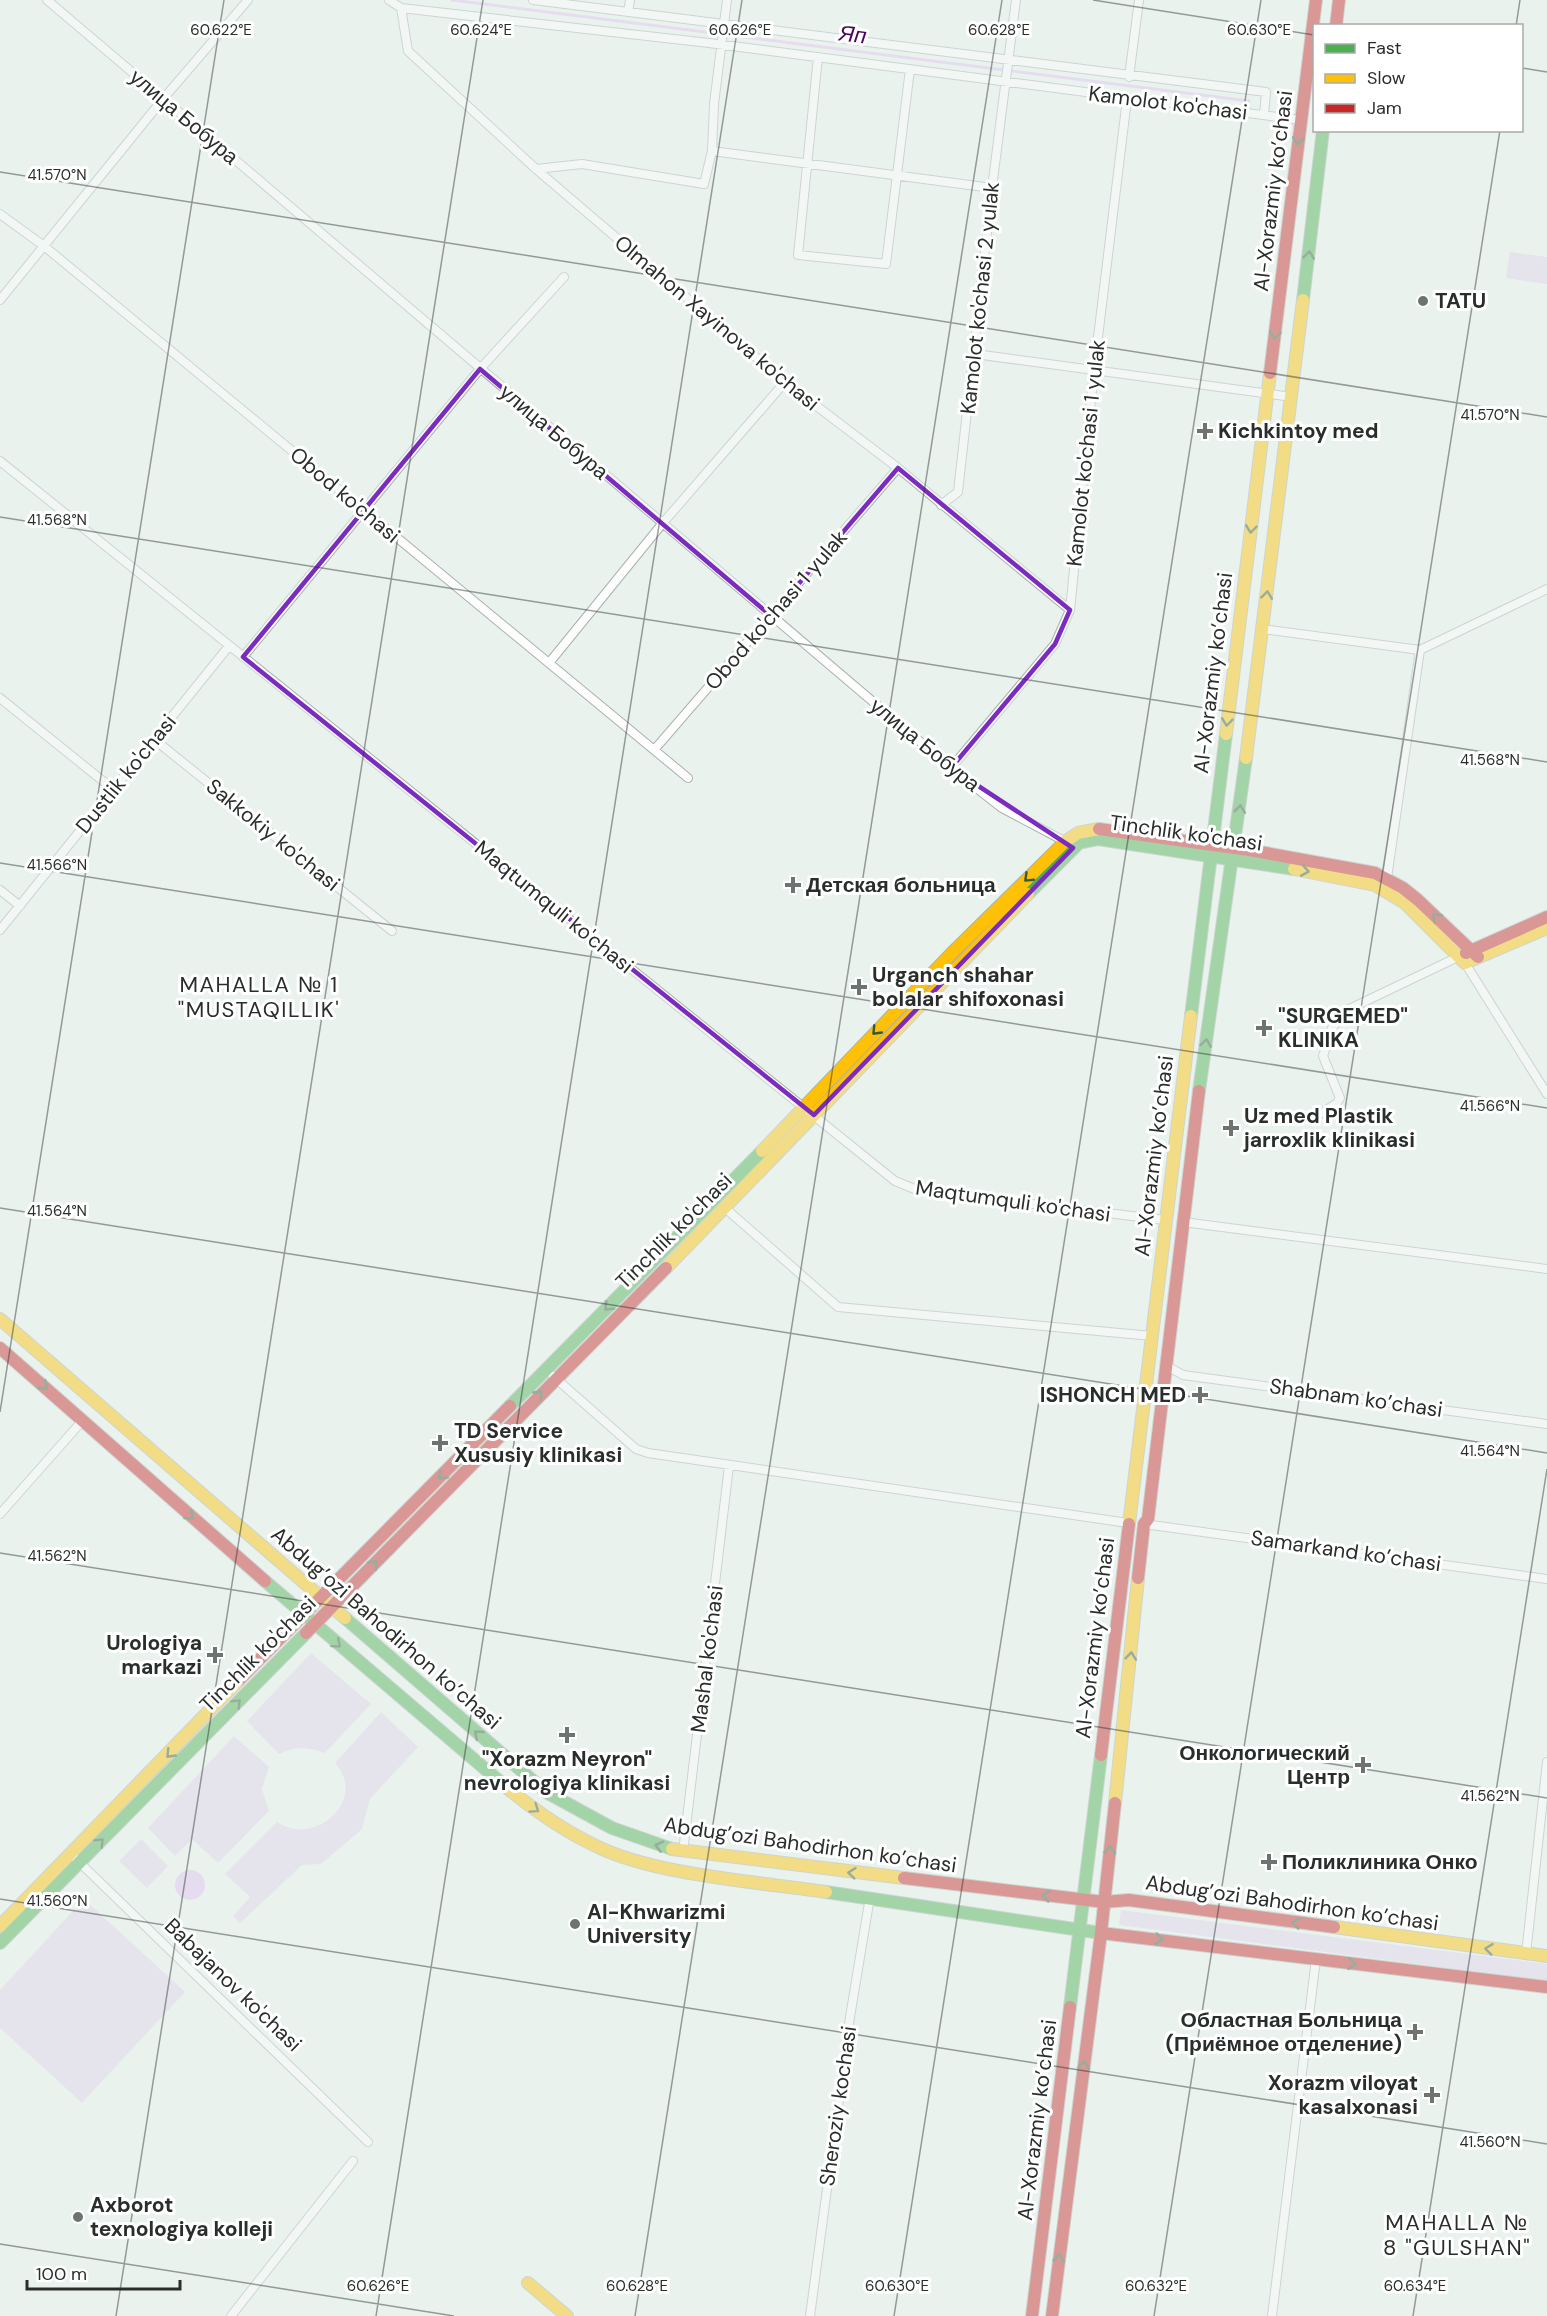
<svg xmlns="http://www.w3.org/2000/svg" width="1547" height="2316" viewBox="0 0 1547 2316" font-family="'DM Sans',sans-serif">
	<rect width="100%" height="100%" fill="#eaf2ee"/>
	<path fill="#e1d2e9" d="M1510,252L1547,257V284L1506,278Z
		M311,1653L371,1704L325,1753C308,1747 295,1746 279,1754L247,1721Z
		M381,1712L418,1747L370,1799L362,1829L321,1864L302,1865L240,1923L233,1916L250,1897L225,1874L277,1822C316,1848 368,1799 335,1763Z
		M234,1736L269,1767L262,1789L269,1811L218,1863L192,1839L175,1856L148,1828Z
		M141,1839L168,1866L147,1888L119,1861Z
		M84,1899L185,1992L82,2103L0,2028V1990Z
		M1121,1910L1547,1964V1981L1119,1925Z"/>
	<path fill="#e3c0ef" d="M175 1885a15 15 0 1 1 30 0a15 15 0 1 1-30 0Z"/>
	<g fill="none" stroke-linecap="round" stroke-linejoin="round">
		<path stroke="#e3c0ef" stroke-width="3" d="M452,0L1249,101"/>
		<defs>
			<path id="street" d="M47,0L951,768L1002,808L1068,843
				M389,0L401,8L709,43L1301,120
				M533,0L1266,92L1264,115
				M401,8L408,51L536,169L785,382L898,468L1070,610
				M628,12L630,0
				M818,57L798,255L886,264L910,69
				M1129,77L1139,0
				M712,151L992,188
				M536,169L582,164L704,184L712,151L714,104L727,0
				M0,214L44,246L688,778
				M0,300L163,99L248,0
				M975,354L1292,397
				M0,461L895,1181L917,1190L1165,1220
				M941,505L958,492L992,188L1016,0
				M1263,629L1420,650L1547,589
				M243,657L480,369L564,277
				M549,663L662,524L785,382
				M0,698L114,790
				M155,740L392,931
				M654,750L898,468
				M951,768L1055,644L1070,610L1094,370L1127,99
				M1387,878L1420,650
				M0,890L20,906
				M0,930L229,646
				M1465,963L1547,1094
				M1311,1120L1337,1103L1340,1098L1323,1056L1332,1028L1345,1011L1460,956
				M725,1208L838,1307L1152,1336
				M1183,1222L1547,1269
				M1167,1366L1183,1375L1547,1424
				M553,1376L636,1449L648,1453L1128,1523
				M0,1514L83,1420
				M1144,1524L1547,1579
				M683,1852L729,1466
				M76,1859L368,2142
				M1526,1954L1547,1762
				M231,2316L353,2161
				M810,2316L850,2017L870,1897
				M1272,2316L1316,1959"/>
			<path id="fast" d="M1303,300L1323,130
				M1028,894L1079,843L1098,839L1294,869
				M1191,1016L1226,734
				M1199,1091L1246,758
				M510,1406L762,1151
				M265,1581L511,1791
				M345,1618L546,1792L612,1828L672,1849
				M826,1892L1101,1933
				M0,1943L306,1633
				M1070,2007L1101,1755"/>
			<path id="slow" d="M1226,734L1270,373
				M1246,758L1303,300
				M1294,869L1375,885L1405,903L1465,963L1547,928
				M762,1151L951,954L1066,841L1078,833L1099,829
				M666,1268L1028,894
				M0,1319L345,1618
				M1129,1524L1191,1016
				M511,1791C537,1812 566,1832 596,1846C654,1875 759,1882 826,1892
				M1115,1803L1138,1578
				M672,1849L904,1878
				M0,1926L239,1680
				M1334,1927L1547,1956
				M528,2283L567,2316"/>
			<path id="jam" d="M1336,26L1339,0
				M1270,373L1316,0
				M1099,829L1249,850L1375,873L1403,888L1418,900L1478,957
				M1466,953L1547,917
				M0,1348L265,1581
				M1138,1578L1144,1524L1148,1519L1199,1091
				M306,1633L666,1268
				M239,1680L510,1406
				M1101,1755L1129,1524
				M904,1878L1104,1902
				M1104,1902L1129,1900L1334,1927
				M1101,1933L1547,1987
				M1032,2316L1070,2007
				M1052,2316L1101,1933L1115,1803"/>
		</defs>
		<use href="#street" stroke="#aab1ae" stroke-width="10"/>
		<use href="#fast" stroke="#aab1ae" stroke-width="14"/>
		<use href="#slow" stroke="#aab1ae" stroke-width="14"/>
		<use href="#jam" stroke="#aab1ae" stroke-width="14"/>
		<use href="#street" stroke="#fcfdfc" stroke-width="8"/>
		<use href="#fast" stroke="#4caf50" stroke-width="12"/>
		<use href="#slow" stroke="#ffc107" stroke-width="12"/>
		<use href="#jam" stroke="#c62828" stroke-width="12"/>
	</g>
	<defs><path id="oneway-chevron" d="M-2-3.5L2.5 0L-2 3.5" fill="none" stroke-width="1.6" stroke-linecap="round" stroke-linejoin="round" transform="scale(1.5)"/></defs>
	<g stroke="#355b39">
		<use href="#oneway-chevron" transform="translate(1298 141) rotate(97)"/>
		<use href="#oneway-chevron" transform="translate(1309 255) rotate(-83)"/>
		<use href="#oneway-chevron" transform="translate(1275 335) rotate(97)"/>
		<use href="#oneway-chevron" transform="translate(1251 529) rotate(97)"/>
		<use href="#oneway-chevron" transform="translate(1267 595) rotate(-83)"/>
		<use href="#oneway-chevron" transform="translate(1227 722) rotate(97)"/>
		<use href="#oneway-chevron" transform="translate(1240 809) rotate(-83)"/>
		<use href="#oneway-chevron" transform="translate(1305 871) rotate(10)"/>
		<use href="#oneway-chevron" transform="translate(1028 878) rotate(136)"/>
		<use href="#oneway-chevron" transform="translate(1436 917) rotate(-136)"/>
		<use href="#oneway-chevron" transform="translate(876 1031) rotate(134)"/>
		<use href="#oneway-chevron" transform="translate(1206 1043) rotate(-82)"/>
		<use href="#oneway-chevron" transform="translate(608 1307) rotate(135)"/>
		<use href="#oneway-chevron" transform="translate(44 1386) rotate(41)"/>
		<use href="#oneway-chevron" transform="translate(539 1394) rotate(-46)"/>
		<use href="#oneway-chevron" transform="translate(442 1476) rotate(135)"/>
		<use href="#oneway-chevron" transform="translate(190 1516) rotate(41)"/>
		<use href="#oneway-chevron" transform="translate(374 1564) rotate(-46)"/>
		<use href="#oneway-chevron" transform="translate(337 1644) rotate(40)"/>
		<use href="#oneway-chevron" transform="translate(1131 1656) rotate(-84)"/>
		<use href="#oneway-chevron" transform="translate(237 1703) rotate(-45)"/>
		<use href="#oneway-chevron" transform="translate(478 1734) rotate(-139)"/>
		<use href="#oneway-chevron" transform="translate(170 1754) rotate(134)"/>
		<use href="#oneway-chevron" transform="translate(535 1809) rotate(35)"/>
		<use href="#oneway-chevron" transform="translate(100 1842) rotate(-45)"/>
		<use href="#oneway-chevron" transform="translate(659 1846) rotate(-166)"/>
		<use href="#oneway-chevron" transform="translate(1110 1850) rotate(-84)"/>
		<use href="#oneway-chevron" transform="translate(852 1873) rotate(-174)"/>
		<use href="#oneway-chevron" transform="translate(1046 1896) rotate(-173)"/>
		<use href="#oneway-chevron" transform="translate(1296 1923) rotate(-172)"/>
		<use href="#oneway-chevron" transform="translate(1159 1939) rotate(7)"/>
		<use href="#oneway-chevron" transform="translate(1489 1949) rotate(-173)"/>
		<use href="#oneway-chevron" transform="translate(1352 1964) rotate(7)"/>
		<use href="#oneway-chevron" transform="translate(1084 2065) rotate(-83)"/>
		<use href="#oneway-chevron" transform="translate(1059 2258) rotate(-83)"/>
	</g>
	<path d="M0 0H1547V2316H0ZM480,369L771,616L898,468L1070,610L1055,644L951,768L1073,848L814,1115L243,657Z" fill="#eaf2ee" fill-opacity=".55" fill-rule="evenodd"/>
	<path fill="none" stroke="#7b2cbf" stroke-width="4.5" stroke-linejoin="round" d="M480,369L771,616L898,468L1070,610L1055,644L951,768L1073,848L814,1115L243,657Z"/>
	<path fill="none" stroke="#292e2c" stroke-width="1.5" stroke-opacity="0.45" d="M1093,0L1314,35M1516,26L1520,0M1522,68L1547,72M0,172L1547,417M0,517L1547,762M0,863L1547,1108M0,1208L1547,1453M0,1412L224,0M0,1553L1547,1798M0,1899L1547,2144M0,2244L454,2316M116,2316L483,0M376,2316L742,0M635,2316L1002,0M894,2316L1261,0M1154,2316L1500,130M1413,2316L1547,1469"/>
	<g fill="#6d7370" stroke="#fff" stroke-width="2">
		<circle cx="1423" cy="301" r="6"/>
		<path d="M1202 422h6v6h6v6h-6v6h-6v-6h-6v-6h6z"/>
		<path d="M790 876h6v6h6v6h-6v6h-6v-6h-6v-6h6z"/>
		<path d="M856 978h6v6h6v6h-6v6h-6v-6h-6v-6h6z"/>
		<path d="M1261 1019h6v6h6v6h-6v6h-6v-6h-6v-6h6z"/>
		<path d="M1228 1119h6v6h6v6h-6v6h-6v-6h-6v-6h6z"/>
		<path d="M1197 1386h6v6h6v6h-6v6h-6v-6h-6v-6h6z"/>
		<path d="M437 1434h6v6h6v6h-6v6h-6v-6h-6v-6h6z"/>
		<path d="M212 1646h6v6h6v6h-6v6h-6v-6h-6v-6h6z"/>
		<path d="M564 1726h6v6h6v6h-6v6h-6v-6h-6v-6h6z"/>
		<path d="M1360 1756h6v6h6v6h-6v6h-6v-6h-6v-6h6z"/>
		<path d="M1266 1853h6v6h6v6h-6v6h-6v-6h-6v-6h6z"/>
		<circle cx="575" cy="1924" r="6"/>
		<path d="M1412 2023h6v6h6v6h-6v6h-6v-6h-6v-6h6z"/>
		<path d="M1429 2086h6v6h6v6h-6v6h-6v-6h-6v-6h6z"/>
		<circle cx="78" cy="2217" r="6"/>
	</g>
	<g text-anchor="middle" stroke-width="6" stroke-linejoin="round" paint-order="stroke">
		<g font-size="21" fill="#292e2c" stroke="#fff">
			<text transform="translate(1168 103) rotate(7)" y="7">Kamolot ko'chasi</text>
			<text transform="translate(184 117) rotate(40)" y="7">улица Бобура</text>
			<text transform="translate(1273 191) rotate(-83)" y="7">Al-Xorazmiy ko’chasi</text>
			<text transform="translate(980 298) rotate(-84)" y="7">Kamolot ko'chasi 2 yulak</text>
			<text transform="translate(717 323) rotate(40)" y="7">Olmahon Xayinova ko'chasi</text>
			<text transform="translate(554 432) rotate(40)" y="7">улица Бобура</text>
			<text transform="translate(1086 453) rotate(-84)" y="7">Kamolot ko'chasi 1 yulak</text>
			<text transform="translate(345 495) rotate(40)" y="7">Obod ko'chasi</text>
			<text transform="translate(776 610) rotate(-49)" y="7">Obod ko'chasi 1 yulak</text>
			<text transform="translate(1213 673) rotate(-83)" y="7">Al-Xorazmiy ko’chasi</text>
			<text transform="translate(925 745) rotate(39)" y="7">улица Бобура</text>
			<text transform="translate(126 774) rotate(-51)" y="7">Dustlik ko'chasi</text>
			<text transform="translate(1186 833) rotate(8)" y="7">Tinchlik ko'chasi</text>
			<text transform="translate(273 835) rotate(39)" y="7">Sakkokiy ko'chasi</text>
			<text transform="translate(554 907) rotate(39)" y="7">Maqtumquli ko'chasi</text>
			<text transform="translate(1154 1156) rotate(-83)" y="7">Al-Xorazmiy ko’chasi</text>
			<text transform="translate(1013 1201) rotate(8)" y="7">Maqtumquli ko'chasi</text>
			<text transform="translate(674 1231) rotate(-45)" y="7">Tinchlik ko'chasi</text>
			<text transform="translate(1356 1398) rotate(8)" y="7">Shabnam ko’chasi</text>
			<text transform="translate(1346 1551) rotate(8)" y="7">Samarkand ko’chasi</text>
			<text transform="translate(386 1628) rotate(41)" y="7">Abdug’ozi Bahodirhon ko’chasi</text>
			<text transform="translate(1095 1638) rotate(-83)" y="7">Al-Xorazmiy ko’chasi</text>
			<text transform="translate(258 1654) rotate(-45)" y="7">Tinchlik ko'chasi</text>
			<text transform="translate(707 1659) rotate(-83)" y="7">Mashal ko'chasi</text>
			<text transform="translate(810 1845) rotate(8)" y="7">Abdug’ozi Bahodirhon ko’chasi</text>
			<text transform="translate(1292 1903) rotate(8)" y="7">Abdug’ozi Bahodirhon ko’chasi</text>
			<text transform="translate(233 1985) rotate(44)" y="7">Babajanov ko'chasi</text>
			<text transform="translate(838 2106) rotate(-82)" y="7">Sheroziy kochasi</text>
			<text transform="translate(1037 2120) rotate(-83)" y="7">Al-Xorazmiy ko’chasi</text>
		</g>
		<g font-size="21" font-weight="bold" fill="#292e2c" stroke="#fff" text-anchor="start">
			<text x="1435" y="308">TATU</text>
			<text x="1218" y="438">Kichkintoy med</text>
			<text x="806" y="892">Детская больница</text>
			<text x="872" y="982">Urganch shahar<tspan x="872" dy="24">bolalar shifoxonasi</tspan></text>
			<text x="1278" y="1023">"SURGEMED"<tspan x="1278" dy="24">KLINIKA</tspan></text>
			<text x="1244" y="1123">Uz med Plastik<tspan x="1244" dy="24">jarroxlik klinikasi</tspan></text>
			<text x="1186" y="1402" text-anchor="end">ISHONCH MED</text>
			<text x="454" y="1438">TD Service<tspan x="454" dy="24">Xususiy klinikasi</tspan></text>
			<text x="202" y="1650" text-anchor="end">Urologiya<tspan x="202" dy="24">markazi</tspan></text>
			<text x="1350" y="1760" text-anchor="end">Онкологический<tspan x="1350" dy="24">Центр</tspan></text>
			<text x="567" y="1766" text-anchor="middle">"Xorazm Neyron"<tspan x="567" dy="24">nevrologiya klinikasi</tspan></text>
			<text x="1282" y="1869">Поликлиника Онко</text>
			<text x="587" y="1919">Al-Khwarizmi<tspan x="587" dy="24">University</tspan></text>
			<text x="1402" y="2027" text-anchor="end">Областная Больница<tspan x="1402" dy="24">(Приёмное отделение)</tspan></text>
			<text x="1418" y="2090" text-anchor="end">Xorazm viloyat<tspan x="1418" dy="24">kasalxonasi</tspan></text>
			<text x="90" y="2212">Axborot<tspan x="90" dy="24">texnologiya kolleji</tspan></text>
		</g>
		<g font-size="22" font-style="italic" fill="#4a035a" stroke="#fff">
			<text transform="translate(853 34) rotate(7)" y="8">Яп</text>
		</g>
		<g font-size="22" letter-spacing="1.5" fill="#292e2c" stroke="#fff">
			<text x="259" y="992">MAHALLA № 1<tspan x="259" dy="25">"MUSTAQILLIK'</tspan></text>
			<text x="1457" y="2230">MAHALLA №<tspan x="1457" dy="25">8 "GULSHAN"</tspan></text>
		</g>
	</g>
	<g font-size="15" text-anchor="middle" fill="#292e2c" stroke="#fff" stroke-width="6" stroke-linejoin="round" paint-order="stroke">
		<text x="221" y="35">60.622°E</text>
		<text x="481" y="35">60.624°E</text>
		<text x="740" y="35">60.626°E</text>
		<text x="999" y="35">60.628°E</text>
		<text x="1259" y="35">60.630°E</text>
		<text x="57" y="180">41.570°N</text>
		<text x="1490" y="420">41.570°N</text>
		<text x="57" y="525">41.568°N</text>
		<text x="1490" y="765">41.568°N</text>
		<text x="57" y="870">41.566°N</text>
		<text x="1490" y="1111">41.566°N</text>
		<text x="57" y="1216">41.564°N</text>
		<text x="1490" y="1456">41.564°N</text>
		<text x="57" y="1561">41.562°N</text>
		<text x="1490" y="1801">41.562°N</text>
		<text x="57" y="1906">41.560°N</text>
		<text x="1490" y="2147">41.560°N</text>
		<text x="378" y="2291">60.626°E</text>
		<text x="637" y="2291">60.628°E</text>
		<text x="897" y="2291">60.630°E</text>
		<text x="1156" y="2291">60.632°E</text>
		<text x="1415" y="2291">60.634°E</text>
	</g>
	<rect x="1313" y="24" width="210" height="108" fill="#ffffff" stroke="#a9abab" stroke-width="1.5"/>
	<rect x="1325" y="44" width="30" height="9" fill="#4caf50" stroke="#a9abab" stroke-width="1.5"/>
	<text x="1367" y="54" font-size="18" fill="#292e2c">Fast</text>
	<rect x="1325" y="74" width="30" height="9" fill="#ffc107" stroke="#a9abab" stroke-width="1.5"/>
	<text x="1367" y="84" font-size="18" fill="#292e2c">Slow</text>
	<rect x="1325" y="104" width="30" height="9" fill="#c62828" stroke="#a9abab" stroke-width="1.5"/>
	<text x="1367" y="114" font-size="18" fill="#292e2c">Jam</text>
	<path d="M27 2280v9h153v-9" fill="none" stroke="#292e2c" stroke-width="3"/>
	<text x="36" y="2280" font-size="18" fill="#292e2c" stroke="#ffffff" stroke-width="4.5" paint-order="stroke">100 m</text>
</svg>
